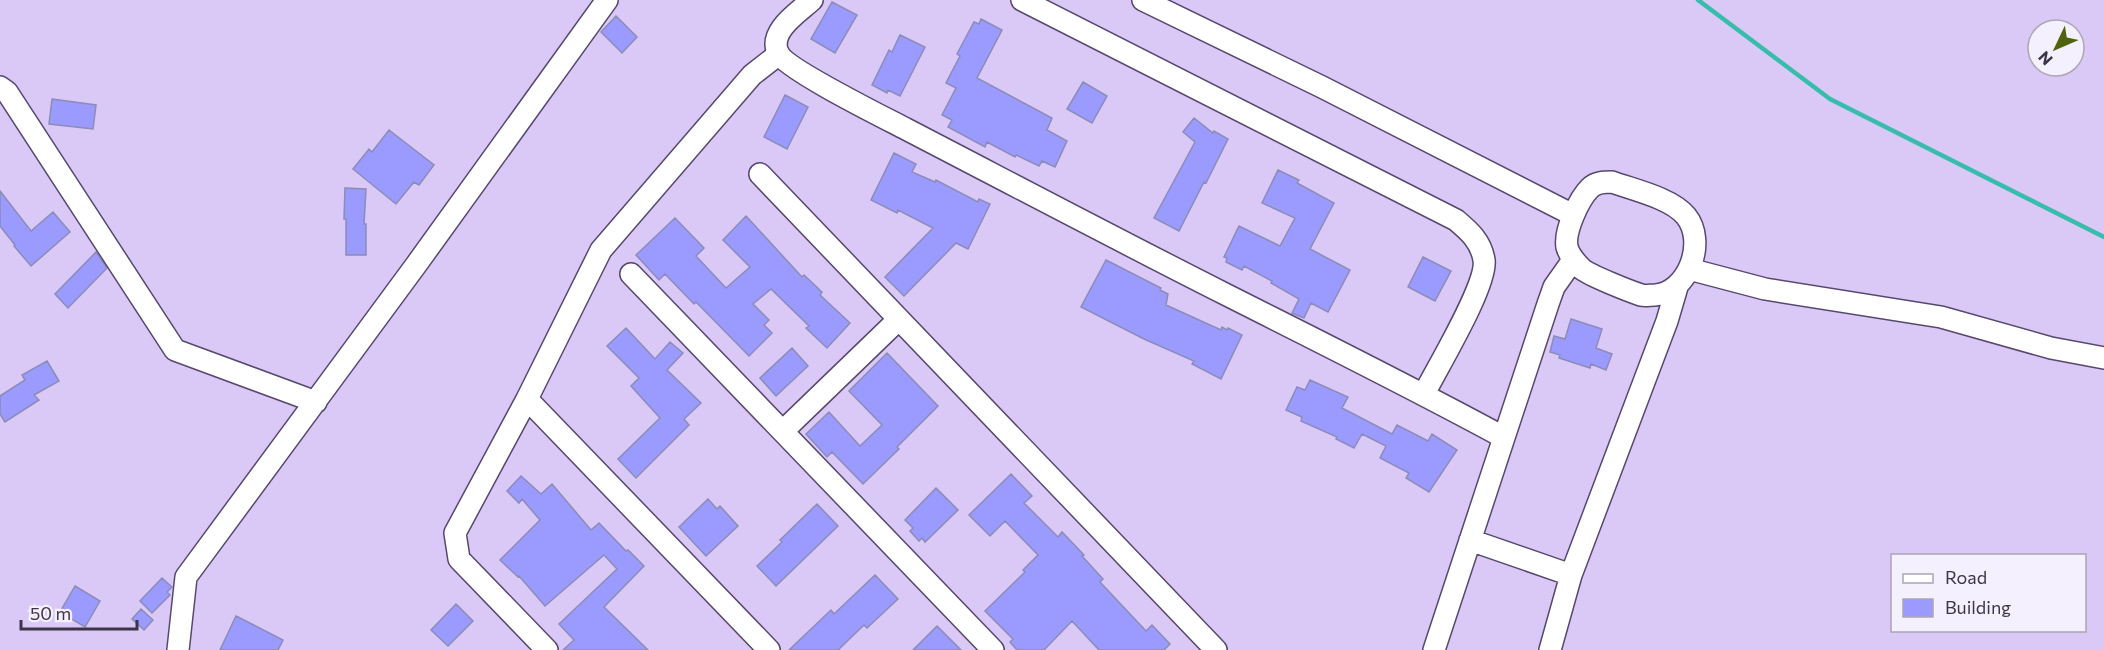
<svg xmlns="http://www.w3.org/2000/svg" width="2104" height="650" viewBox="0 0 2104 650" font-family="Commissioner,sans-serif">
	<rect width="100%" height="100%" fill="#dac9f6"/>
	<g fill="none" stroke-linecap="round" stroke-linejoin="round">
		<path stroke="#38bdac" stroke-width="4.5" d="M1698,0L1830,99L2104,237"/>
	</g>
	<path fill="#9b9aff" stroke="#8b8cb7" stroke-width="1.5" d="M832,2L857,15L835,53L811,39Z
		M616,16L637,37L622,53L601,32Z
		M981,19L1002,30L977,78L1052,118L1047,130L1067,141L1055,167L1042,161L1039,166L1016,155L1015,157L987,142L985,147L948,127L952,120L942,115L956,88L946,83L960,56L957,54L974,22L979,24Z
		M900,35L925,47L900,96L888,90L887,93L872,85L889,50L892,52Z
		M1083,82L1107,96L1092,123L1067,109Z
		M785,95L808,107L787,149L764,137Z
		M52,99L96,105L93,129L49,124Z
		M1194,118L1213,133L1214,131L1228,139L1206,183L1204,182L1179,231L1154,218L1195,142L1183,132Z
		M389,130L434,165L419,185L414,182L396,204L353,169L369,149L372,152Z
		M894,153L916,164L912,172L935,182L936,180L978,202L979,199L990,204L968,249L956,243L904,296L885,277L933,228L898,210L897,213L871,200Z
		M1278,170L1299,180L1297,183L1334,203L1310,249L1350,270L1328,312L1311,303L1304,318L1292,313L1299,299L1271,283L1272,281L1244,266L1242,270L1226,262L1227,258L1224,257L1239,226L1280,246L1295,218L1262,203Z
		M345,188L366,189L364,224H366V255H346V219H344Z
		M0,191L31,231L53,212L70,232L31,266L14,246L15,245L0,226Z
		M746,216L802,277L804,275L822,292L820,295L850,323L827,348L806,328L809,326L771,289L753,304L769,320L764,325L772,333L749,356L696,302L694,304L665,274L659,280L636,255L675,218L704,248L696,256L726,288L750,267L723,240Z
		M96,252L107,268L68,308L55,294Z
		M1423,257L1451,271L1435,301L1408,287Z
		M1106,260L1161,288L1160,290L1168,294L1166,305L1221,330L1222,327L1227,330L1228,328L1242,335L1221,379L1192,364L1194,361L1144,339L1081,307Z
		M1571,319L1602,329L1596,348L1612,354L1606,370L1591,364L1590,368L1559,358L1560,355L1550,352L1554,336L1565,339Z
		M626,328L655,359L670,342L683,353L667,370L701,403L684,419L689,425L636,478L618,459L660,418L631,386L639,378L607,346Z
		M792,348L808,366L776,396L760,378Z
		M887,353L938,406L897,447L899,449L863,484L832,452L827,457L806,434L829,412L860,446L882,425L849,391Z
		M47,361L59,381L34,395L39,400L5,422L0,414V396L25,380L22,375Z
		M1310,380L1348,397L1342,408L1392,434L1397,425L1428,441L1432,434L1457,450L1429,492L1406,478L1409,473L1380,458L1386,446L1362,434L1354,448L1336,439L1337,437L1301,421L1302,417L1286,410L1297,387L1305,390Z
		M1011,474L1032,496L1024,503L1058,537L1062,532L1084,555L1082,556L1103,579L1100,582L1146,631L1152,625L1170,644L1164,650H1099L1072,621L1044,650H1017L1010,642L1013,639L985,611L1025,572L1023,570L1038,555L1005,521L990,536L969,515Z
		M521,476L541,494L552,484L591,530L599,523L626,551L628,550L644,566L604,607L648,650H563L574,640L559,624L617,569L604,555L545,606L519,576L518,577L500,560L540,520L522,499L519,503L507,491Z
		M936,488L958,510L925,542L922,538L919,541L910,531L913,528L905,520Z
		M708,499L717,509L720,506L738,526L706,556L679,527Z
		M817,504L838,526L776,586L757,566L782,542L780,540Z
		M875,575L898,599L867,628L864,625L838,650H789L831,610L834,614Z
		M162,578L172,587L167,592L170,595L152,613L140,601Z
		M75,586L100,601L85,627L60,612Z
		M456,604L473,621L448,646L431,630Z
		M141,609L153,620L144,630L132,619Z
		M236,616L283,640L278,650H220Z
		M937,626L961,650H913Z"/>
	<g fill="none" stroke-linecap="round" stroke-linejoin="round">
		<defs>
			<path id="minor" d="M812,0C799,12 768,31 778,53C786,69 885,118 906,129C1012,184 1118,240 1225,294C1318,341 1411,387 1503,437
				M1022,0L1456,220C1469,231 1481,241 1484,260C1488,284 1437,368 1424,394
				M1143,0L1322,87L1573,215
				M0,87L7,92L175,350L316,402
				M760,174L1216,650
				M1612,182C1634,190 1671,198 1686,216C1707,242 1688,293 1655,295C1650,295 1645,296 1641,295C1629,291 1591,276 1582,269C1576,263 1569,255 1567,247C1564,231 1579,199 1590,188C1596,182 1604,182 1612,182Z
				M1689,269L1765,289L1941,317L2051,348L2104,358
				M631,274L993,650
				M527,399L769,650
				M783,431L899,319
				M1470,540L1571,575
				M178,650L186,577L416,265L607,0
				M547,650L459,559L455,533L527,399L601,250L752,75L779,54
				M1434,650L1548,304L1554,287L1573,260
				M1550,650L1571,575L1667,321L1677,287"/>
		</defs>
		<use href="#minor" stroke="#57486e" stroke-width="24"/>
		<use href="#minor" stroke="#fff" stroke-width="21"/>
	</g>
	<rect x="1891" y="554" width="195" height="78" fill="#f5f0fe" stroke="#aba5b5" stroke-width="1.5"/>
	<rect x="1903" y="574" width="30" height="9" fill="#ffffff" stroke="#aba5b5" stroke-width="1.5"/>
	<text x="1945" y="584" font-size="18" fill="#3c3547">Road</text>
	<rect x="1903" y="599" width="30" height="18" fill="#9b9aff" stroke="#aba5b5" stroke-width="1.5"/>
	<text x="1945" y="614" font-size="18" fill="#3c3547">Building</text>
	<g transform="translate(2056 48) rotate(226)"><circle r="28" fill="#f5f0fe" stroke="#aba5b5" stroke-width="1.5"/>
	<path d="M0-4.5L10 22L0 15L-10 22Z" fill="#4f630d"/>
	<text y="-9" font-size="16" font-weight="bold" text-anchor="middle" fill="#3c3547">N</text>
	</g>
	<path d="M21 620v9h116v-9" fill="none" stroke="#3c3547" stroke-width="3"/>
	<text x="30" y="620" font-size="18" fill="#3c3547" stroke="#f5f0fe" stroke-width="4.5" paint-order="stroke">50 m</text>
</svg>
